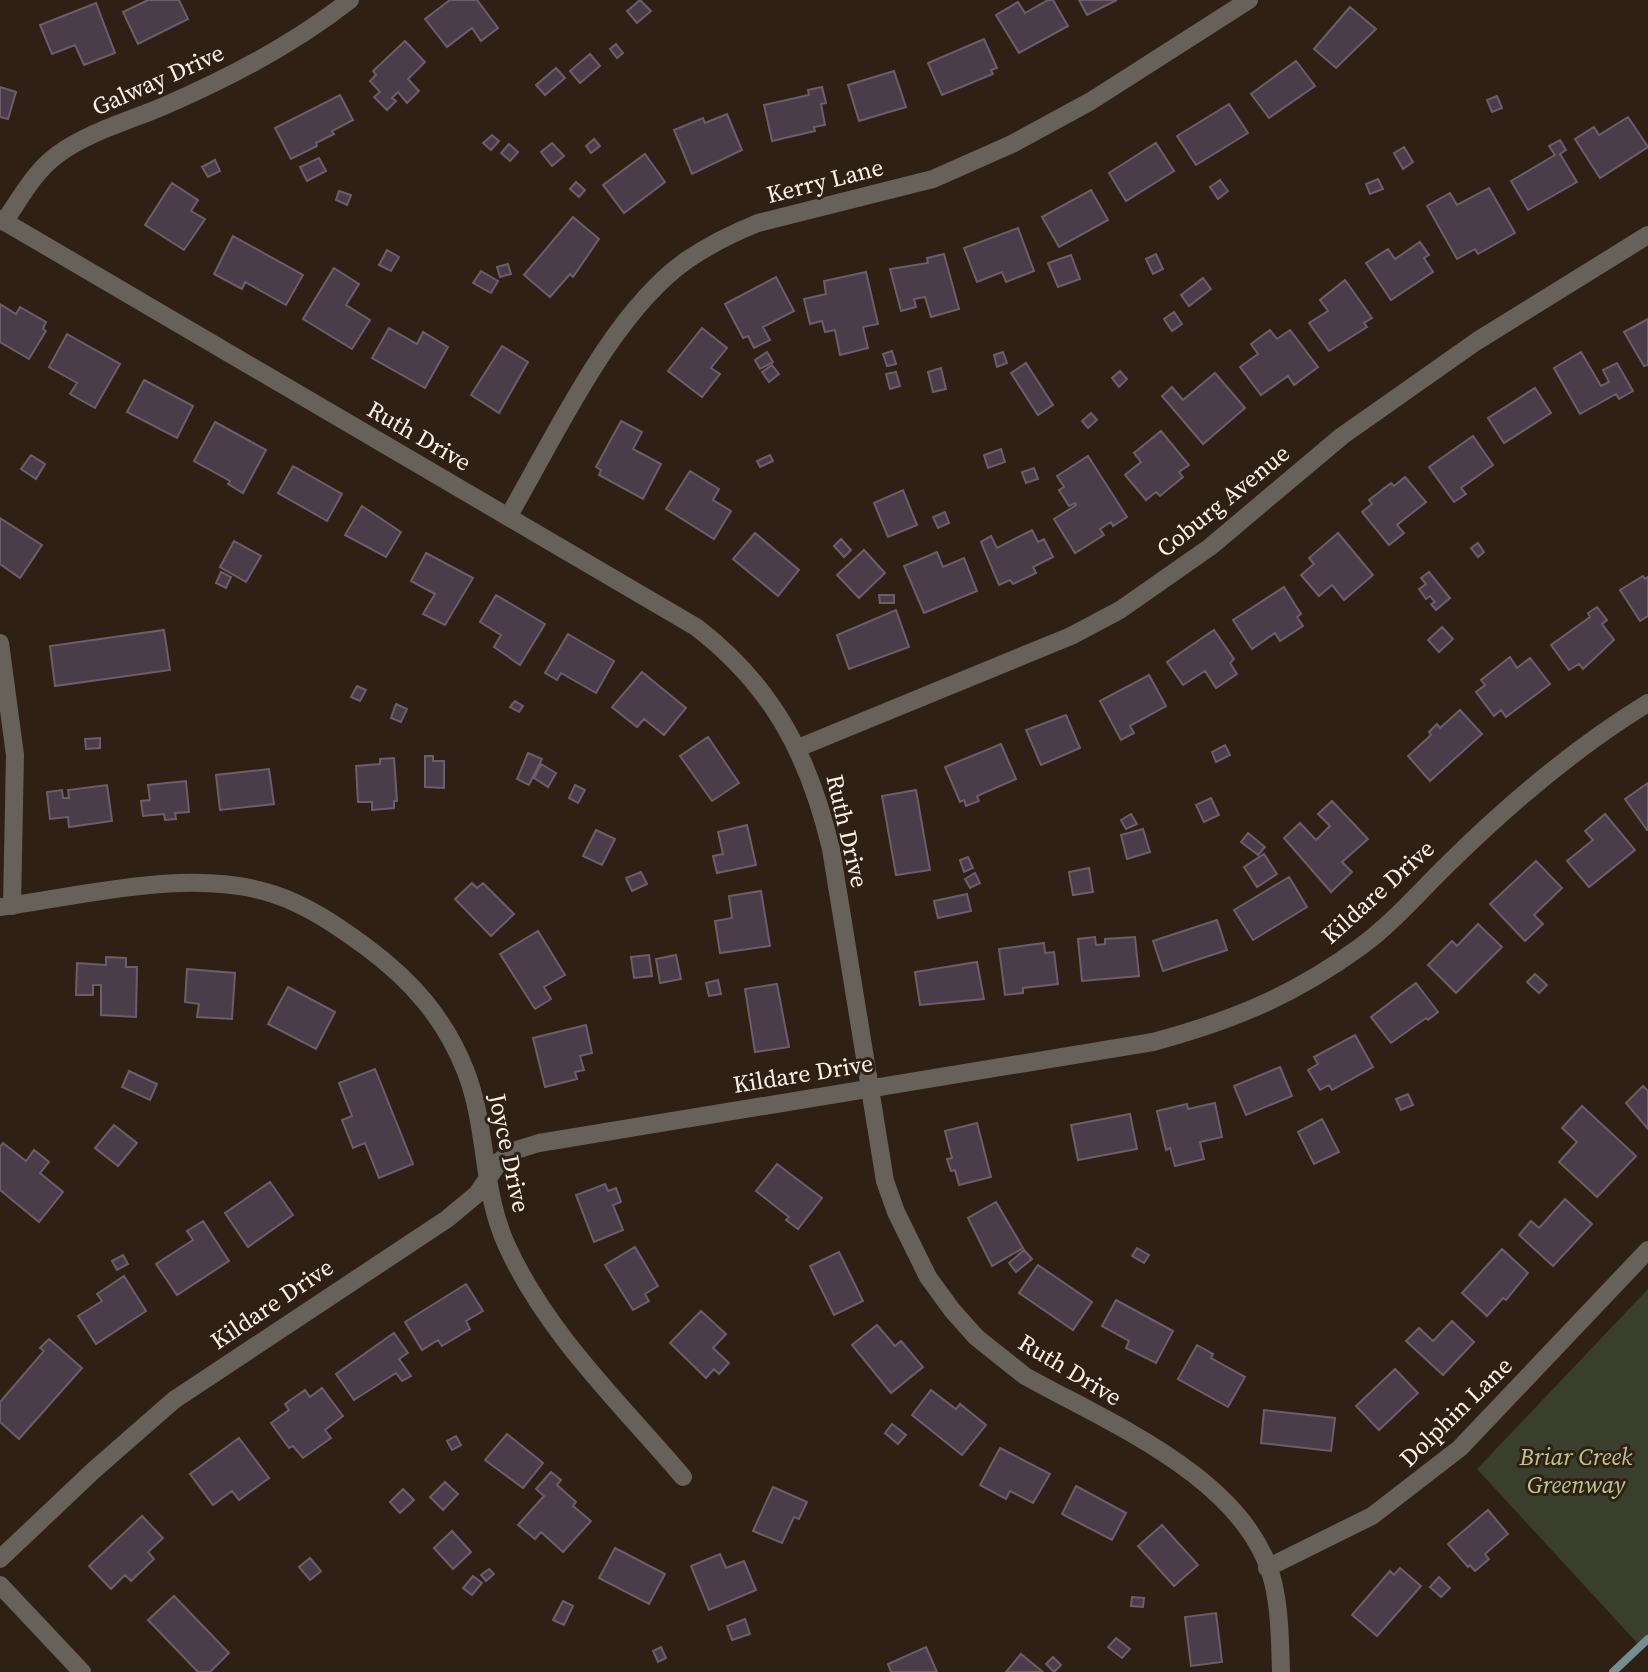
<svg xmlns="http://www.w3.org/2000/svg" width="1648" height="1672" viewBox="0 0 1648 1672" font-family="'Source Serif 4',serif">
	<rect width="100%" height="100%" fill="#2e2015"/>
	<path fill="#3a3e2c" d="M1648,1289V1639L1640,1646L1477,1469Z"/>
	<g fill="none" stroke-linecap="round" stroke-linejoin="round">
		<path stroke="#758e8f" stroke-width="8" d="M1613,1672L1648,1639"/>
	</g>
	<path fill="#4b3c49" stroke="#6d5d6a" stroke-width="2" d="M148,0H179L188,19L138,44L123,12Z
		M450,0H477L498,28L481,41L472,28L447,47L425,19Z
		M640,0L651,11L637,23L627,11Z
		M1048,0H1053L1068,26L1019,53L996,15L1018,2L1025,13Z
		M1079,0H1117L1087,15Z
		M96,3L115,53L84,65L75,45L52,54L40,25Z
		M1350,7L1376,29L1336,68L1314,49Z
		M984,39L997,68L991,70L993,74L942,95L928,63Z
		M405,41L425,62L408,79L419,91L407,103L398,92L392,98L396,101L387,110L374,97L380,92L370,81L376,75L373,71Z
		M616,44L623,53L617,58L610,49Z
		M590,54L600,66L580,83L570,71Z
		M1296,61L1315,86L1269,118L1251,94Z
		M556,68L565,78L545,95L536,85Z
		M894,71L906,107L859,121L848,85Z
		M0,87L16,92L8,119L0,117Z
		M822,87L826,103L821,104L825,125L814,127L815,131L772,141L764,105L809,95L808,90Z
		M340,95L353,120L332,131L334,134L316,143L317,146L291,159L275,128Z
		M1497,96L1502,108L1492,112L1487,100Z
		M1229,104L1248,133L1196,165L1177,136Z
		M727,114L742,150L692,174L674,130L703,118L705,123Z
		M1628,117L1648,147L1600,178L1575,139L1594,127L1599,135Z
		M492,135L499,141L491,150L483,143Z
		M594,139L600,146L591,153L586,146Z
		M1560,140L1566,150L1560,154L1577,182L1528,210L1511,181L1555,155L1549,146Z
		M552,143L564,156L552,166L541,152Z
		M1156,143L1174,171L1126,201L1109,173Z
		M509,144L518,152L510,161L501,153Z
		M1404,147L1413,162L1403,169L1394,153Z
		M645,154L665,182L624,213L603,185Z
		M319,158L326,171L307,181L300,167Z
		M215,160L220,171L208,177L202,167Z
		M1378,179L1383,189L1370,194L1366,184Z
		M1220,180L1228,191L1218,199L1210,187Z
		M576,182L585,190L579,197L570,189Z
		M172,183L198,200L191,211L205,219L184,250L145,225Z
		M1489,188L1515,233L1478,254L1475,249L1457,259L1427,206L1450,193L1457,205Z
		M1091,190L1108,220L1059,247L1042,217Z
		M339,191L351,195L347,205L336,200Z
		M573,217L599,239L573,277L570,274L550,297L524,275Z
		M1018,228L1034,271L1006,282L1002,272L977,282L964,248Z
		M233,236L303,275L286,305L245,282L242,289L214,274Z
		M1420,242L1429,255L1424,258L1433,272L1391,300L1366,263L1388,249L1395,259Z
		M387,250L399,257L391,271L379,265Z
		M944,254L959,309L931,317L925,297L914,299L916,307L901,311L890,269L928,263L927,258Z
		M1156,254L1163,269L1153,274L1146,259Z
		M1071,255L1080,279L1058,287L1048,263Z
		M508,264L511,274L500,277L497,267Z
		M334,268L359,284L346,305L370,320L352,349L303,319Z
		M481,271L498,281L491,293L473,283Z
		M866,272L878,324L863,327L868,348L840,355L835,330L825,332L822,321L810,324L804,299L826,294L824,281Z
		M776,277L794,311L763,327L770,340L754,348L748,336L743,338L725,304Z
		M1203,278L1211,289L1189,306L1181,295Z
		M1345,280L1372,318L1364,323L1367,327L1329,351L1309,323L1328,311L1320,300Z
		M0,304L16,314L20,307L46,322L43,329L46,331L29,359L0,342Z
		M1174,312L1182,324L1172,331L1164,319Z
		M1648,319V365L1644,366L1624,332Z
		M389,328L417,344L423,332L448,347L425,388L372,358Z
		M702,328L727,348L711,368L720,374L702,397L668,371Z
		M1270,330L1277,339L1290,330L1318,367L1294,385L1288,376L1261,395L1240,367L1258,354L1251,344Z
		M67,334L120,364L95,408L70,394L77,383L49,367Z
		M502,346L528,362L499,413L471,395Z
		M892,351L896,364L887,366L883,354Z
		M767,352L773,362L760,369L755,360Z
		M1003,352L1007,363L997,367L994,355Z
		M1581,352L1601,386L1609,382L1603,370L1617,363L1633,391L1619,399L1616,394L1580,414L1554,368Z
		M1026,363L1053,405L1038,415L1011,373Z
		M772,365L779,374L769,382L762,372Z
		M941,368L946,389L933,392L928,372Z
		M1120,371L1127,379L1119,387L1112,378Z
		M896,372L900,386L890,389L886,374Z
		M1215,373L1245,408L1203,444L1162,396L1172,387L1183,400Z
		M144,380L193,406L177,438L127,412Z
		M1535,388L1551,413L1504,443L1488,418Z
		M1091,413L1097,420L1088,428L1082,421Z
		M621,421L642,432L633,449L661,464L643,499L599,475L601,470L596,467Z
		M215,422L266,450L243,493L228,484L230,481L194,461Z
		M1161,431L1189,465L1179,472L1183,477L1160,496L1156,492L1146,500L1125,475L1141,462L1134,453Z
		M1473,436L1493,465L1461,488L1466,494L1454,502L1429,467Z
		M1001,449L1005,462L988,468L984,455Z
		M31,455L45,464L36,479L21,469Z
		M770,455L773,461L760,467L757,461Z
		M1088,456L1127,517L1113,526L1111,522L1100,529L1104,535L1075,553L1054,519L1076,505L1075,503L1069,506L1059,490L1064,487L1057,476Z
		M293,466L342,494L327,521L278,493Z
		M1034,468L1038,479L1026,483L1022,472Z
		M690,471L719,489L713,500L731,511L714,539L666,509Z
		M1405,477L1426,502L1397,525L1404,533L1389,545L1362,512L1372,504L1369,500L1391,483L1394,486Z
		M903,490L917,525L888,537L874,503Z
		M362,506L401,532L386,557L345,535Z
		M945,512L949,523L938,528L933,517Z
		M0,518L42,545L20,578L0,564Z
		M1032,530L1038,542L1044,539L1053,557L1033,567L1036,573L1013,584L1010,580L999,585L981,542L991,536L997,548Z
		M755,533L799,570L778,596L733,559Z
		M1338,533L1373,575L1344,600L1332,585L1319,596L1301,575L1314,564L1309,558Z
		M841,539L851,550L844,557L834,546Z
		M234,541L261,556L246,582L220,567Z
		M1478,543L1484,552L1478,557L1471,548Z
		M864,550L885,573L859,598L837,575Z
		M937,552L943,567L964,558L977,591L924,613L904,566Z
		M426,553L473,578L445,625L423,614L435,594L411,581Z
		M221,572L231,577L226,588L216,583Z
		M1429,572L1450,598L1436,610L1431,604L1435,602L1430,596L1426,599L1419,589L1426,584L1421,578Z
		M1643,576L1645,579L1648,577V616L1640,621L1620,590Z
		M1284,587L1301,614L1297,617L1303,626L1280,641L1275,633L1252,649L1233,620Z
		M496,595L545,624L520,665L494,647L501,635L480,622Z
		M879,595H894V603H880Z
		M1597,607L1607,620L1602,624L1614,640L1583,669L1579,664L1569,670L1551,645L1590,617L1588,613Z
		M896,610L909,647L849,669L837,635Z
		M1442,627L1453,639L1439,652L1428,640Z
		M164,630L170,670L55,686L50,646Z
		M1214,630L1234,659L1230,663L1237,674L1216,688L1205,671L1183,685L1167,662Z
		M568,634L614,661L596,693L561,673L557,680L545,673Z
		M1510,657L1517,668L1530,658L1550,684L1506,717L1501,710L1494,716L1476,692L1485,685L1481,680Z
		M642,672L686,708L664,735L644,719L637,727L612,707Z
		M1149,675L1166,706L1130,726L1134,733L1121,740L1100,701Z
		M357,686L366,690L360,701L351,697Z
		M515,701L523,706L519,712L510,707Z
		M396,704L407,709L401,722L391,718Z
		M1460,710L1482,734L1430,781L1408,756L1431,735L1429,732L1437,724L1440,728Z
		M1066,715L1080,748L1041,765L1026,730Z
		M708,737L739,783L712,801L680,756Z
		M100,738V748L86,749L85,739Z
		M1001,744L1016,779L977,796L979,801L966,806L964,800L960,802L945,767Z
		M1225,745L1230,755L1216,762L1212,752Z
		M528,753L542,759L529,785L517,779Z
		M425,756H433V761H444V788L425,787Z
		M394,758L397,801H394V808L372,810V802H358L356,766L380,764V759Z
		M541,764L556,773L548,787L534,778Z
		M269,769L274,804L220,810L216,775Z
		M186,781L189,812L175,813L176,819L165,820L164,814L143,816L141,801L150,800L148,785Z
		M1648,783V830H1647L1625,799Z
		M107,785L112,821L69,827L68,817L50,819L47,792L62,790L63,798H69L68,790Z
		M575,785L585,790L578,803L569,798Z
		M916,790L930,870L896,875L882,796Z
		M1211,798L1219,815L1204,822L1196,805Z
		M1332,801L1368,839L1342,862L1352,872L1331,892L1284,838L1300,823L1316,840L1330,826L1318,814Z
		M1131,814L1137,824L1126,829L1121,820Z
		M1605,814L1635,850L1589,887L1567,861L1593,840L1585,831Z
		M747,825L756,865L717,873L713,856L723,854L718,832Z
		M1143,829L1150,852L1127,859L1121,835Z
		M596,830L615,839L602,865L583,856Z
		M1248,833L1265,847L1258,855L1241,842Z
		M1264,854L1277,874L1257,887L1244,867Z
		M968,857L973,868L964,872L960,860Z
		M1536,861L1562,888L1534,915L1543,924L1525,941L1490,904Z
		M1089,868L1093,892L1073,895L1069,872Z
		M641,872L647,884L632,891L626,878Z
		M975,873L980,883L970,888L965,879Z
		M1289,877L1307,907L1253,940L1234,910Z
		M472,883L477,888L483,883L514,914L491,936L455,899Z
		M761,891L770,946L720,953L715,921L732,918L729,896Z
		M967,894L971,911L938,918L934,901Z
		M1217,920L1227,950L1163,971L1153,941Z
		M1478,924L1502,947L1456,993L1428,965L1452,941L1457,946Z
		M538,931L565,975L544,987L551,999L535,1009L500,954Z
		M1095,937L1096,945L1105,944V939L1135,937L1139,976L1082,981L1078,939Z
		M1044,943L1045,953L1054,952L1058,984L1023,988V993L1005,995L999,949Z
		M649,955L652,976L634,978L631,957Z
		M676,955L681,979L660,983L656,959Z
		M106,957L126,958V967H137L136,1017L101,1015V985H93V995H76L77,963L106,965Z
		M977,962L984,999L920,1005L915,972Z
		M187,969L235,973L232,1019L197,1017L199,1004L185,1002Z
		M1535,974L1547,985L1539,993L1527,982Z
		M718,980L721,994L709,996L706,983Z
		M1416,983L1438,1012L1428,1020L1426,1018L1391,1043L1371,1017Z
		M777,984L789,1047L755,1052L745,989Z
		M288,987L335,1012L316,1049L268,1024Z
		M586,1025L592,1053L580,1056L584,1070L575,1072L577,1079L545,1087L533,1038Z
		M1355,1035L1373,1067L1332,1090L1329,1085L1320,1090L1308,1070L1318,1064L1314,1057Z
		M1280,1067L1292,1096L1246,1115L1234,1086Z
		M375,1069L413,1164L379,1178L365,1143L353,1148L342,1120L352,1116L339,1083Z
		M129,1071L157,1084L150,1100L122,1087Z
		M1643,1086L1648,1091V1129L1626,1103Z
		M1408,1094L1413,1105L1401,1110L1396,1099Z
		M1215,1103L1222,1137L1200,1142L1204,1159L1175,1166L1170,1148L1166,1150L1157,1111L1187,1104L1188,1109Z
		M1582,1106L1636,1156L1597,1197L1559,1162L1577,1142L1562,1128Z
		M1130,1114L1137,1149L1078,1160L1071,1125Z
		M1322,1119L1339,1152L1314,1164L1298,1132Z
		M977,1123L991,1177L959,1185L955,1170L951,1171L947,1159L952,1158L945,1131Z
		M114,1125L137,1143L118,1166L95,1148Z
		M3,1143L26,1161L34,1150L49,1162L40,1173L63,1192L39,1222L0,1190V1147Z
		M777,1164L822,1198L798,1229L786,1220L789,1217L756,1191Z
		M270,1182L293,1215L248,1247L225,1213Z
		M605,1184L608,1191L616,1188L621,1202L613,1205L623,1230L594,1242L576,1195Z
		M1565,1199L1592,1224L1553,1266L1519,1235L1531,1221L1539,1228Z
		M996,1202L1023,1248L992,1266L968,1218Z
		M203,1221L229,1261L177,1295L156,1264L193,1240L187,1231Z
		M635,1247L658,1286L645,1294L649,1301L633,1310L605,1265Z
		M1137,1248L1149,1255L1144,1263L1132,1256Z
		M1502,1249L1528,1273L1506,1300L1503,1298L1487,1316L1462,1293Z
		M1024,1250L1032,1259L1016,1272L1009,1263Z
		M839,1252L863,1301L834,1315L810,1266Z
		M123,1255L128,1264L117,1270L112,1261Z
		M1038,1265L1092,1302L1073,1330L1019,1293Z
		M124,1276L146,1311L96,1344L78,1316L102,1301L97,1294Z
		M466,1284L483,1311L466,1321L470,1329L442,1346L438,1340L422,1350L405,1322Z
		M1116,1300L1173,1331L1156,1363L1126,1348L1129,1341L1102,1326Z
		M701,1311L726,1334L713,1348L729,1363L719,1374L714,1369L706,1378L670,1343Z
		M1452,1321L1474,1342L1443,1375L1406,1341L1419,1328L1433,1341Z
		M877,1325L895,1346L901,1341L923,1367L891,1393L852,1345Z
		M394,1333L408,1353L399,1359L411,1376L402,1381L396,1373L354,1400L336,1374Z
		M49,1339L82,1368L19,1439L0,1422V1402L44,1351L40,1348Z
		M1197,1345L1213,1354L1211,1358L1245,1377L1228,1407L1178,1379Z
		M1395,1369L1418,1393L1379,1430L1356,1406Z
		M322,1388L343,1416L325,1430L331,1438L303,1458L293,1446L289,1448L271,1423L289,1410L285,1404L305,1390L310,1397Z
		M931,1390L956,1409L960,1404L986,1425L962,1455L912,1415Z
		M1264,1410L1335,1418L1331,1451L1261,1443Z
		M892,1424L906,1435L898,1444L885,1433Z
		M507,1434L543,1463L523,1488L485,1460Z
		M456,1436L461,1445L452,1450L447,1441Z
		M239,1438L269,1478L239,1500L232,1491L213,1505L190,1474Z
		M1000,1448L1050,1474L1033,1503L1010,1491L1006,1499L980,1485Z
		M551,1472L561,1480L557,1485L576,1502L573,1506L591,1521L563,1552L541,1532L535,1539L518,1525L544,1496L536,1489Z
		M445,1482L458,1494L443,1510L430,1497Z
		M1076,1486L1126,1513L1112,1540L1062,1514Z
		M773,1487L807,1502L799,1519L794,1517L782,1543L753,1531Z
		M403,1489L414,1500L400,1513L390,1502Z
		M1488,1510L1508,1534L1485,1554L1489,1559L1475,1571L1470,1565L1468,1567L1448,1544Z
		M142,1516L163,1538L148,1552L154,1559L131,1581L125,1575L111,1589L89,1566Z
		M1162,1525L1198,1565L1174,1586L1138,1546Z
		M452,1531L471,1552L453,1569L434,1548Z
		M615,1548L665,1574L649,1604L599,1578Z
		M720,1554L726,1568L744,1561L756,1590L709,1610L691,1566Z
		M310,1558L321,1571L310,1580L299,1567Z
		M1400,1568L1421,1586L1377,1636L1352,1615L1390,1571L1394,1575Z
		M489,1569L494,1574L486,1581L481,1575Z
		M473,1576L482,1583L472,1595L463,1588Z
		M1439,1577L1450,1588L1441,1597L1430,1587Z
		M174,1596L229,1653L210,1672H198L148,1620Z
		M1132,1597L1144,1598L1143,1607L1131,1606Z
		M563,1601L573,1606L564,1625L553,1620Z
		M1216,1613L1222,1662L1191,1666L1185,1617Z
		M745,1619L750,1634L732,1640L727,1626Z
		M1116,1638L1130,1649L1122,1658L1108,1647Z
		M661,1647L666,1658L658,1662L653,1651Z
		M926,1647L937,1672H891L888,1664Z
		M1021,1654L1043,1672H1006Z
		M1053,1657L1061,1665L1054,1672L1046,1664Z"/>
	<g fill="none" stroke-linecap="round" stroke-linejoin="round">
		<path stroke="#67615a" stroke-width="18" d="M0,219L696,627C773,686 809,756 831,849L885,1181L896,1212L928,1277L952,1310L976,1337L1025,1376C1109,1423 1248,1479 1273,1582C1280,1611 1280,1642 1281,1672
			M4,222C20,199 34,172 57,155C88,132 129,121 164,106C229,78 294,44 350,0
			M508,517C555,437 611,313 687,260C709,245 733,233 758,223L933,179L1012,144L1091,101L1249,0
			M0,643L15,755L12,906
			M798,748L1071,636L1120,610L1210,547L1342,436L1477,341L1648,235
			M0,907C85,896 190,867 273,894C307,905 336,925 365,946C411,980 445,1018 466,1072C488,1129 481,1190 507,1246C547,1334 621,1404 683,1477
			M0,1559L94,1470L174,1400L447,1219L477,1194L500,1161L513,1151L539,1143L1153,1042C1231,1021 1293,996 1360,947C1393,923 1420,891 1449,863C1509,804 1576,747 1648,703
			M1267,1568L1372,1516L1460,1448L1648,1250
			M0,1585L82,1672"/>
	</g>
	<g text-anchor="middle" stroke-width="6" stroke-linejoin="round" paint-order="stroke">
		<g font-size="24" fill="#fbf1e9" stroke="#2e2015">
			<text transform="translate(158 80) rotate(-24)" y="8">Galway Drive</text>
			<text transform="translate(825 181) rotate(-14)" y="8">Kerry Lane</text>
			<text transform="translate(419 436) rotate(30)" y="8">Ruth Drive</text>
			<text transform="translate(1223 501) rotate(-39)" y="8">Coburg Avenue</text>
			<text transform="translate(847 831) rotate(77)" y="8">Ruth Drive</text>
			<text transform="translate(1378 892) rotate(-42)" y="8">Kildare Drive</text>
			<text transform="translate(803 1074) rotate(-9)" y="8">Kildare Drive</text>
			<text transform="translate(509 1153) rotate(78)" y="8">Joyce Drive</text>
			<text transform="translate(272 1304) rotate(-34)" y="8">Kildare Drive</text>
			<text transform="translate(1070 1370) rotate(31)" y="8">Ruth Drive</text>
			<text transform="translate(1456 1412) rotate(-44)" y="8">Dolphin Lane</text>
		</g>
		<g font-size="24" font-style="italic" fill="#bbc78e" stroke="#2e2015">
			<text x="1576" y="1465">Briar Creek<tspan x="1576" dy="28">Greenway</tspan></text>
		</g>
	</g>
</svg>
